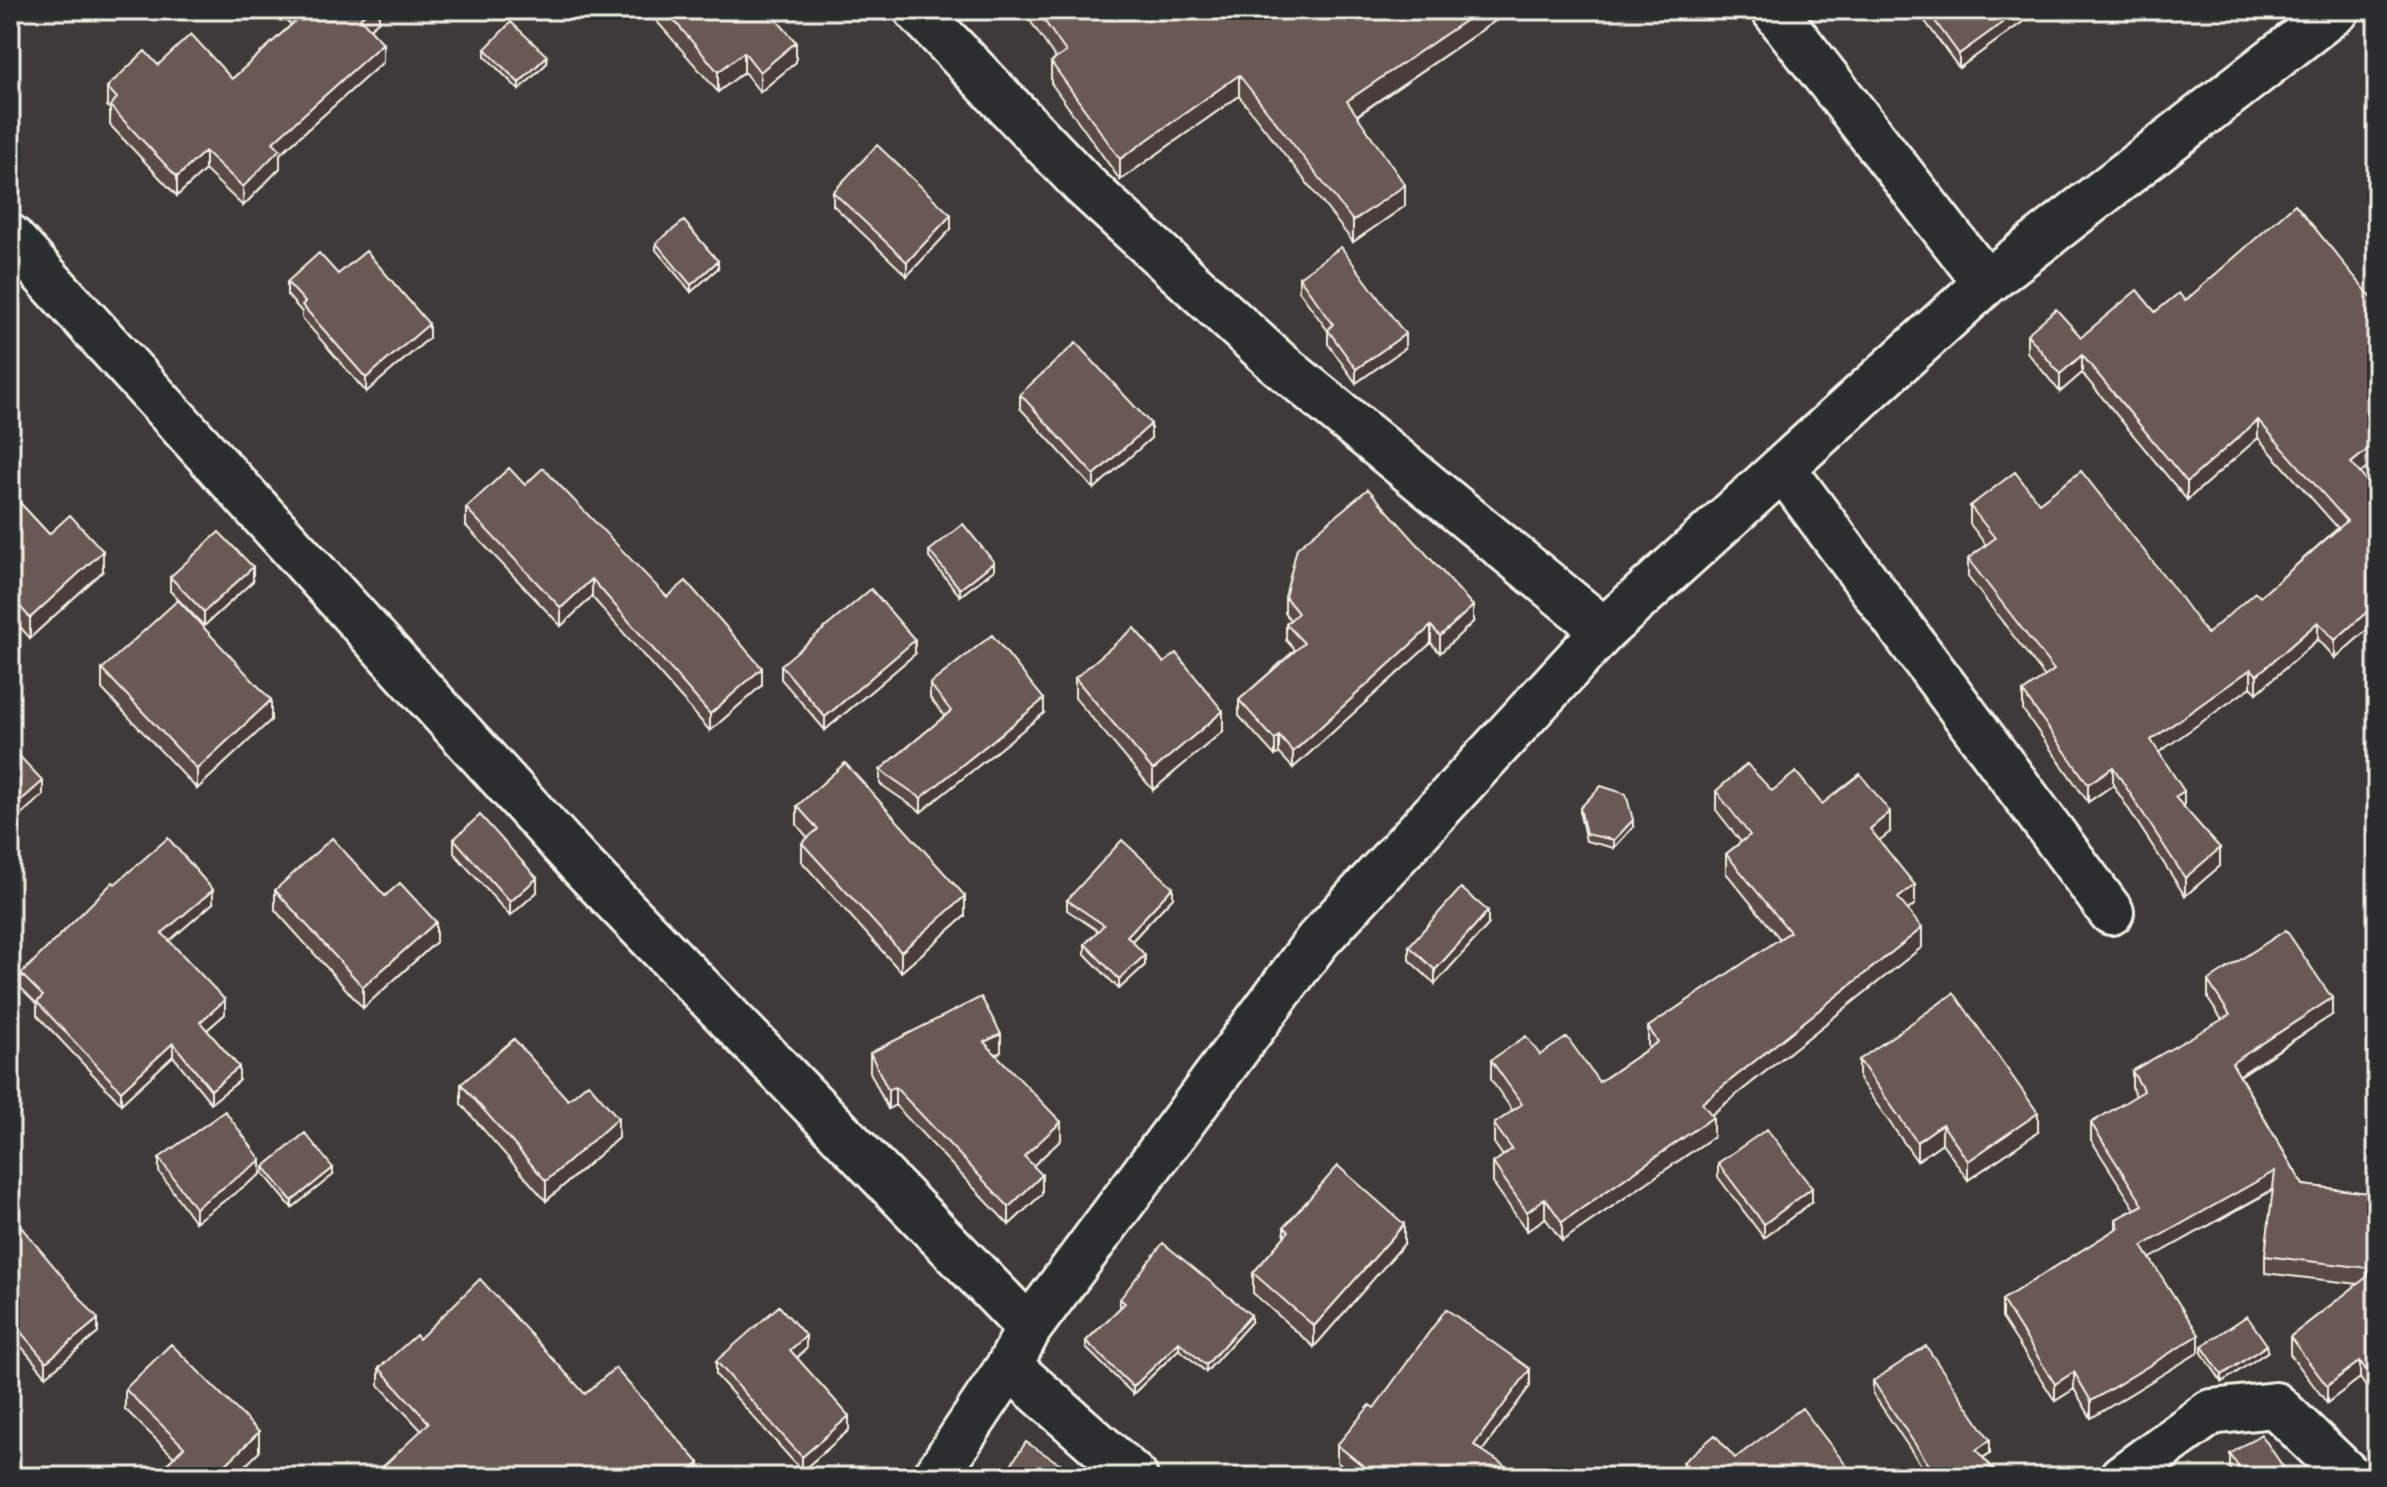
<svg xmlns="http://www.w3.org/2000/svg" width="2387" height="1487" viewBox="0 0 2387 1487" font-family="'Comic Neue',sans-serif">
	<rect width="100%" height="100%" fill="#3d3a39"/>
	<filter id="ink" filterUnits="userSpaceOnUse"><feTurbulence type="fractalNoise" baseFrequency=".0125" numOctaves="2"/><feDisplacementMap in="SourceGraphic" scale="16" xChannelSelector="R" yChannelSelector="G"/><feConvolveMatrix kernelMatrix="1 2 1 2 8 2 1 2 1" color-interpolation-filters="sRGB"/></filter>
	<g filter="url(#ink)">
		<g fill="none" stroke-linecap="round" stroke-linejoin="round">
			<defs>
				<path id="street" d="M917,10L1084,185L1276,361L1604,630
					M1774,10L1986,283
					M10,237L579,863L1029,1328
					M1783,468L2111,912
					M1009,1366L1135,1477
					M935,1477L1009,1366L1029,1328L1317,941L1604,630L1986,283L2337,10
					M2122,1477L2211,1412L2275,1405L2350,1477"/>
			</defs>
			<use href="#street" stroke="#f4f1e8" stroke-width="50"/>
			<use href="#street" stroke="#2a2d2e" stroke-width="44"/>
		</g>
		<path fill="#5a4c47" stroke="#f4f1e8" stroke-width="2" d="M277,10H379V21L370,28L383,62L280,154V168L243,206L205,170L177,196L110,125V109L107,106V87L158,65L232,79L291,25Z
			M647,10H768L796,62L760,92L744,72L718,92Z
			M1023,10H1511L1357,116L1405,206L1353,242L1239,96L1120,180L1051,83V62L1056,59Z
			M1917,10H2039L1959,68Z
			M485,49L547,63L519,90L485,56Z
			M833,192L951,229L907,276L833,205Z
			M656,243L718,268L691,292L656,250Z
			M338,274L429,338L366,392L302,318V312L287,295V282Z
			M1299,277L1405,348L1356,383L1328,344V331L1299,291Z
			M2185,301L2360,474L2377,493V621L2335,658L2318,639L2257,693L2251,687L2158,752L2184,807L2220,866L2185,896L2113,785L2088,802L2023,710V692L2045,677L1968,577V559L1986,545L1970,524V506L2039,503L2207,634L2260,597L2338,528L2258,438L2187,500L2082,373L2060,392L2027,352V334L2081,337Z
			M1020,394L1151,438L1094,489L1020,408Z
			M525,485L667,597L762,685L710,731L592,597L561,626L466,526V508Z
			M10,492L49,534L103,571L30,638L10,616Z
			M929,551L994,570L960,596L929,558Z
			M170,577L253,581L204,626L170,591Z
			M1285,597L1473,622L1440,653L1431,643L1293,768L1279,753L1275,756L1239,716V700L1295,650L1286,640V624L1290,620L1285,613Z
			M915,654L825,730L781,679V665Z
			M102,669L271,720L197,789L102,689Z
			M1075,678L1223,731L1153,790L1075,698Z
			M930,684L1044,713L921,812L880,784V770L945,716L930,698Z
			M1716,791H1772L1822,804L1890,832L1879,840L1915,904L1908,910L1922,947L1711,1115L1713,1137L1562,1241L1545,1218L1527,1231L1493,1183V1163L1503,1156L1494,1143V1124L1513,1111L1491,1080V1060L1540,1055L1599,1082L1649,1048L1648,1046V1027L1780,939L1726,873V854L1741,842L1716,810Z
			M797,806L965,916L901,972L802,862V843L808,838L797,825Z
			M1580,808L1633,827L1614,848L1586,841L1580,815Z
			M454,839L537,892L510,916L454,853Z
			M115,884L213,903L169,941L225,1014L207,1030L239,1081L211,1103L173,1056L121,1104L37,1015V1004L21,988V974Z
			M275,890L385,896L436,942L363,1008L275,910Z
			M1173,897L1132,941L1145,965L1119,989L1085,954V944L1098,931L1067,910V900Z
			M1488,925L1435,984L1409,960V946Z
			M2208,981L2332,1015L2240,1076L2303,1185L2377,1194L2369,1275L2377,1269V1404L2360,1378L2327,1403L2290,1354V1337L2358,1284L2265,1273V1256L2273,1190L2150,1258L2199,1352L2091,1418L2074,1389L2055,1401L2002,1318V1300L2116,1229V1219L2135,1209L2091,1140V1123L2136,1096L2132,1088V1071L2222,1020L2208,999Z
			M1001,1052L996,1054L1061,1140L1033,1166L1042,1194L1009,1225L895,1105L888,1109L870,1072V1053Z
			M1859,1060L2038,1132L1968,1180L1942,1143L1917,1161L1859,1079Z
			M461,1084L568,1100L618,1138L546,1201L461,1104Z
			M159,1158L261,1174L195,1222L159,1172Z
			M1718,1163L1812,1202L1764,1238L1718,1177Z
			M264,1167L333,1175L292,1208L264,1174Z
			M10,1226L98,1333L46,1376L10,1333Z
			M1284,1227L1404,1244L1314,1347L1253,1293V1273L1284,1237Z
			M1120,1299L1251,1322L1206,1372L1179,1349L1133,1394L1086,1348V1341L1121,1307L1120,1306Z
			M419,1339L585,1394L699,1477L421,1430L379,1385V1368Z
			M2202,1346L2267,1352L2222,1382L2202,1353Z
			M806,1349L797,1358L849,1430L802,1471L716,1375V1361Z
			M1873,1381L1990,1453L1983,1458L2000,1477H1929L1873,1394Z
			M1530,1386L1483,1450L1354,1476L1337,1462V1445L1374,1408Z
			M125,1389L259,1452L234,1477H164V1467L174,1457L125,1409Z
			M2230,1454L2290,1477H2236L2230,1468Z
			M1735,1458L1855,1477H1683V1462Z"/>
		<path fill="#4a3e3a" stroke="#f4f1e8" stroke-width="2" d="M369,10H379V21L360,37V18Z
			M1481,10H1511L1347,122V101Z
			M2020,10H2039L1959,68V54Z
			M796,42V62L760,92V72Z
			M383,43V62L280,154V168L243,206V187L273,142Z
			M744,52V72L718,92V72Z
			M547,56V63L519,90V83Z
			M1239,75V96L1120,180V159Z
			M205,151V170L177,196V177Z
			M1405,185V206L1353,242V221Z
			M951,215V229L907,276V262Z
			M718,261V268L691,292V285Z
			M429,324V338L366,392V378Z
			M1405,334V348L1356,383V369Z
			M2082,355V373L2060,392V374Z
			M2258,420V438L2187,500V482Z
			M1151,424V438L1094,489V475Z
			M2377,442V460L2351,481V463Z
			M103,551V571L30,638V618Z
			M994,562V570L960,596V589Z
			M253,567V581L204,626V612Z
			M592,579V597L561,626V608Z
			M2377,603V621L2335,658V640Z
			M1473,606V622L1440,653V636Z
			M2318,622V639L2257,693V675Z
			M1431,626V643L1293,768V752Z
			M915,640V654L825,730V717Z
			M762,668V685L710,731V714Z
			M2251,669V687L2151,758V740Z
			M1044,699V713L921,812V798Z
			M271,700V720L197,789V769Z
			M1223,711V731L1153,790V770Z
			M1279,736V753L1275,756V740Z
			M2113,767V785L2088,802V784Z
			M43,781V795L10,824V810Z
			M2184,791V809L2175,797Z
			M1890,812V832L1870,848V829Z
			M1633,820V827L1614,848V840Z
			M2220,848V866L2185,896V878Z
			M537,878V892L510,916V902Z
			M1915,885V904L1898,918V898Z
			M1173,887V897L1127,946V936Z
			M213,890V903L162,947V933Z
			M965,896V916L901,972V952Z
			M1488,911V925L1435,984V970Z
			M436,922V942L363,1008V987Z
			M1922,928V947L1702,1122V1103Z
			M1145,955V965L1119,989V979Z
			M2332,998V1015L2232,1080V1063Z
			M225,1000V1014L200,1036V1022Z
			M1001,1034V1052L984,1060V1042Z
			M173,1043V1056L121,1104V1091Z
			M239,1067V1081L211,1103V1090Z
			M895,1087V1105L888,1109V1090Z
			M2038,1113V1132L1968,1180V1161Z
			M1713,1117V1137L1562,1241V1222Z
			M618,1118V1138L546,1201V1181Z
			M1061,1122V1140L1024,1174V1156Z
			M1942,1124V1143L1917,1161V1142Z
			M261,1160V1174L195,1222V1208Z
			M333,1168V1175L292,1208V1201Z
			M2275,1171V1188L2142,1263V1246Z
			M1042,1175V1194L1009,1225V1207Z
			M1812,1188V1202L1764,1238V1224Z
			M2377,1194V1211L2368,1285V1268Z
			M1545,1198V1218L1527,1231V1212Z
			M1404,1224V1244L1314,1347V1326Z
			M1251,1315V1322L1206,1372V1365Z
			M98,1319V1333L46,1376V1362Z
			M2199,1335V1352L2091,1418V1401Z
			M806,1336V1349L790,1364V1350Z
			M1179,1342V1349L1133,1394V1387Z
			M2267,1345V1352L2222,1382V1375Z
			M2360,1361V1378L2327,1403V1386Z
			M1530,1369V1386L1474,1462V1445Z
			M2074,1372V1389L2055,1401V1384Z
			M849,1416V1430L802,1471V1457Z
			M259,1432V1452L234,1477H213Z
			M1990,1440V1453L1976,1462V1450Z
			M699,1463V1477H689L691,1470Z
			M1060,1464V1471L1056,1477H1051Z"/>
		<path fill="#695853" stroke="#f4f1e8" stroke-width="2" d="M294,10H369L360,18L383,43L273,142L280,149L243,187L205,151L177,177L110,106L117,98L107,87L145,51L158,65L191,34L232,79L300,17Z
			M665,10H768L796,42L760,72L744,52L718,72Z
			M1037,10H1481L1347,101L1405,185L1353,221L1239,75L1120,159L1051,62L1066,52Z
			M1927,10H2020L1959,54Z
			M511,22L547,56L519,83L485,49Z
			M877,145L951,215L907,262L833,192Z
			M2295,204L2377,304V442L2351,463L2377,493V603L2335,640L2318,622L2257,675L2251,669L2151,740L2184,791L2175,797L2220,848L2185,878L2113,767L2088,784L2023,692L2054,670L1968,559L1995,538L1970,506L2015,472L2039,503L2081,471L2172,586L2207,634L2255,592L2260,597L2347,521L2258,420L2187,482L2082,355L2060,374L2027,334L2056,309L2081,337L2137,290L2155,312L2179,293L2185,301Z
			M684,221L718,261L691,285L656,243Z
			M1341,247L1405,334L1356,369L1328,330L1333,324L1299,277Z
			M366,251L429,324L366,378L302,305L305,302L287,282L319,253L338,274Z
			M1076,343L1151,424L1094,475L1020,394Z
			M509,468L525,485L543,468L667,597L686,581L762,668L710,714L592,579L561,608L466,508Z
			M1368,489L1473,606L1440,636L1431,626L1293,752L1279,736L1275,740L1239,700L1304,643L1286,624L1298,613L1285,597L1297,548Z
			M10,492L49,534L70,515L103,551L30,618L10,595Z
			M963,524L994,562L960,589L929,551Z
			M219,532L253,567L204,612L170,577Z
			M871,589L915,640L825,717L781,665Z
			M178,600L271,700L197,769L102,669Z
			M1134,628L1164,663L1176,653L1223,711L1153,770L1075,678Z
			M992,635L1044,699L921,798L880,770L951,711L930,684Z
			M10,746L43,781L10,810Z
			M845,763L965,896L901,952L802,843L818,829L797,806Z
			M1747,764L1772,791L1796,772L1822,804L1860,774L1890,812L1870,829L1915,885L1898,898L1922,928L1702,1103L1713,1117L1562,1222L1545,1198L1527,1212L1493,1163L1512,1149L1494,1124L1522,1104L1491,1060L1526,1036L1540,1055L1567,1037L1599,1082L1658,1042L1648,1027L1790,932L1726,854L1750,835L1716,791Z
			M1601,786L1626,794L1633,820L1614,840L1586,834L1580,808Z
			M480,815L537,878L510,902L454,839Z
			M168,838L213,890L162,933L225,1000L200,1022L239,1067L211,1090L173,1043L121,1091L37,1002L43,996L21,974L113,882L115,884Z
			M332,838L385,896L400,883L436,922L363,987L275,890Z
			M1122,840L1173,887L1127,936L1145,955L1119,979L1085,944L1104,925L1067,900Z
			M1461,888L1488,911L1435,970L1409,946Z
			M2286,930L2332,998L2232,1063L2303,1185L2377,1194L2368,1268L2265,1256L2275,1171L2142,1246L2199,1335L2091,1401L2074,1372L2055,1384L2002,1300L2119,1227L2116,1219L2143,1205L2091,1123L2144,1091L2132,1071L2230,1015L2208,981Z
			M1954,993L2038,1113L1968,1161L1942,1124L1917,1142L1859,1060Z
			M981,997L1001,1034L984,1042L1061,1122L1024,1156L1042,1175L1009,1207L895,1087L888,1090L870,1053Z
			M514,1039L568,1100L588,1083L618,1118L546,1181L461,1084Z
			M225,1111L261,1160L195,1208L159,1158Z
			M1767,1129L1812,1188L1764,1224L1718,1163Z
			M305,1133L333,1168L292,1201L264,1167Z
			M1338,1166L1404,1224L1314,1326L1253,1273L1289,1231L1284,1227Z
			M16,1221L98,1319L46,1362L10,1319V1226Z
			M1163,1243L1251,1315L1206,1365L1179,1342L1133,1387L1086,1341L1125,1303L1120,1299Z
			M2377,1269V1387L2360,1361L2327,1386L2290,1337Z
			M480,1279L585,1394L615,1368L699,1463L691,1470L693,1473L689,1477H372L429,1423L379,1368L416,1335L419,1339Z
			M779,1306L806,1336L790,1350L849,1416L802,1457L716,1361Z
			M1446,1309L1530,1369L1474,1445L1522,1477H1353L1362,1465L1337,1445L1370,1405L1374,1408Z
			M2247,1316L2267,1345L2222,1375L2202,1346Z
			M171,1344L259,1432L213,1477H174L164,1467L184,1447L125,1389Z
			M1926,1346L1990,1440L1976,1450L2000,1477H1937L1873,1381Z
			M1802,1408L1855,1477H1697L1683,1462L1715,1435L1735,1458Z
			M2261,1434L2290,1477H2245L2230,1454Z
			M1026,1442L1060,1464L1051,1477H1003Z"/>
	</g>
	<rect width="2387" height="1487" fill="none" stroke="#2a2d2e" stroke-width="40"/>
	<rect x="20" y="20" width="2347" height="1447" fill="none" stroke="#f4f1e8" stroke-width="3" filter="url(#ink)"/>
</svg>
